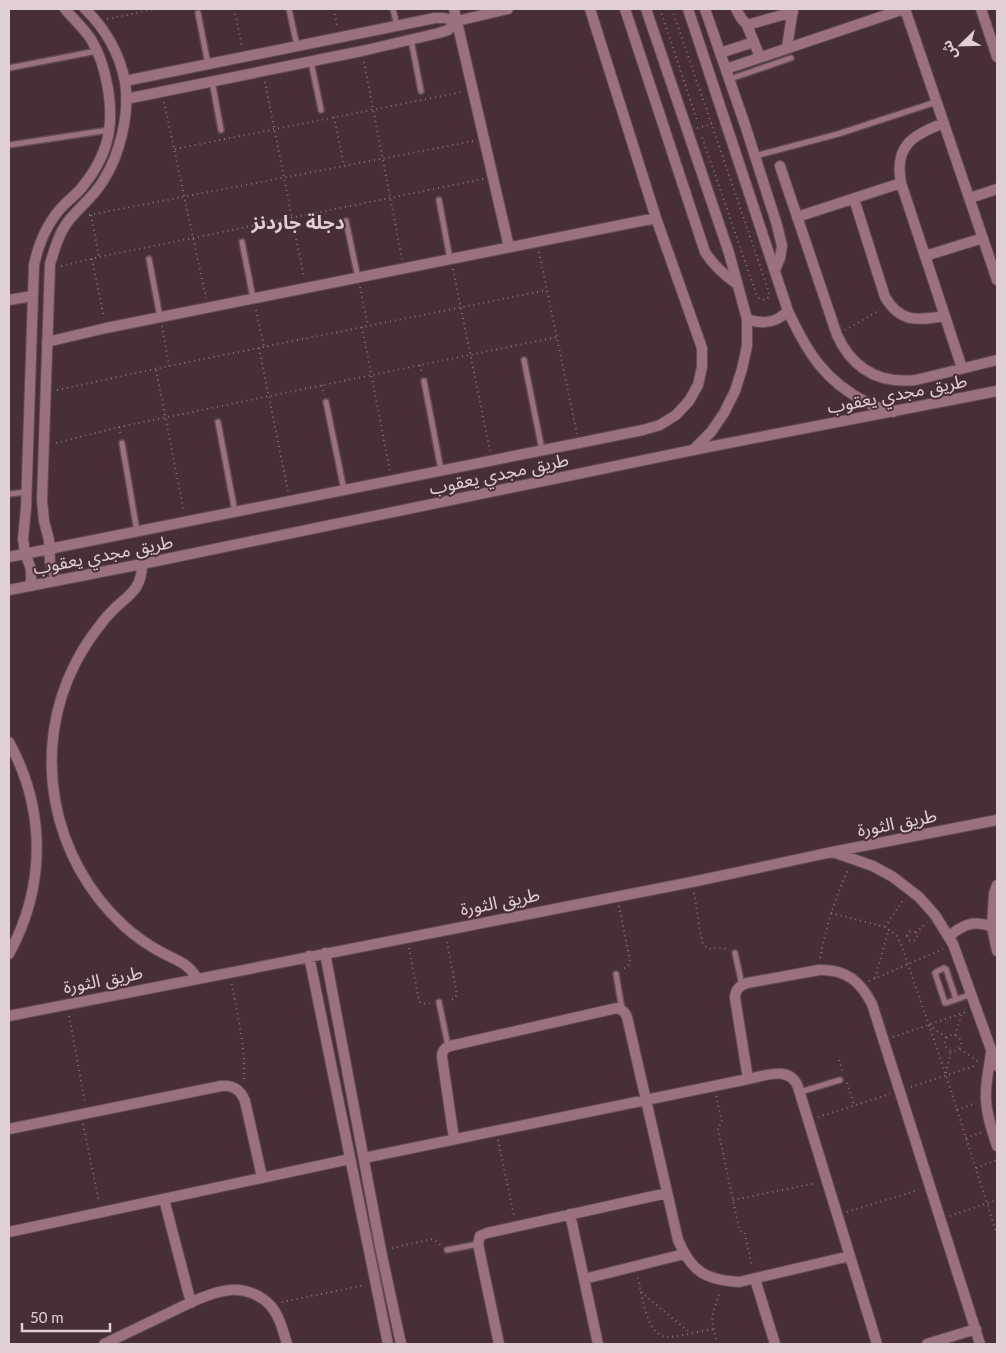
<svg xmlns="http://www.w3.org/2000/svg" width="1006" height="1353" viewBox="0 0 1006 1353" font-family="Lato,'Noto Sans Arabic',sans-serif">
	<rect width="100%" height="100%" fill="#482e36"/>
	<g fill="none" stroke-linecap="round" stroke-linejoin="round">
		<defs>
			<path id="service" d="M289,9L297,46
				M393,9L397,26
				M198,13L208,64
				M411,40L421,91
				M311,62L321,110
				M9,68L97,51
				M730,79L791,58
				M212,81L221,130
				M9,145L109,130
				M755,156L838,134L936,102
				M439,200L450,259
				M346,221L358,278
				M242,242L253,298
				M149,259L160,317
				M524,360L542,450
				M424,381L441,470
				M326,402L344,490
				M218,422L235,512
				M122,443L137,531
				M9,494L26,492
				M735,953L742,985
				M616,974L622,1009
				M956,999L946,969L944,968L936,972L935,973L945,1003H946L972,994
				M439,1002L448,1046
				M800,1092L840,1080
				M447,1250L478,1244"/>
			<path id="minor" d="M454,9L509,247
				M625,9L705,252C714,266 724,275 737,284
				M646,9L729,253L747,319V346L742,369L735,391L724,413L711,432L693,450
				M688,9L788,311C807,352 825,382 868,403C875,407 885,409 893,412
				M705,9L745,125L777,225L782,246L780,258L775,270
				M736,9L741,18L747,25L760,57
				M905,9L997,280
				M981,9L997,57
				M747,25L793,12
				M787,47L793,9
				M720,53L754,42
				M726,69L904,9
				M125,81L435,18H444L457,21L508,9
				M126,99L362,51L439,33L448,30L457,21
				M944,123C912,135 894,146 901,183L962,368
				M780,166L837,335C852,368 878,384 916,380L997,360
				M970,198L997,189
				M854,199L885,297C901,324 919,320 945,316
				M797,217L901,183
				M925,256L983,238
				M9,300L32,296
				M747,319C763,325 776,323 788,311
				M47,342L106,328L656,218
				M9,557L579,443L643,430L660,425L676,415L689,401L698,385L702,367V348L656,218L590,9
				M142,564C142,587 132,593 116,607C111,612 105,618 101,624C91,636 83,649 76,662C30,750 51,859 124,926C135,936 148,945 161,952C177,961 187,962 197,978
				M56,580L50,562L49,540L44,521L42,500L50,264C55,248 59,232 70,219C81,206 94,196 103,181C120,155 130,113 125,82C120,54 105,28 85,9
				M31,586V569L25,553L23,539L26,508L34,265C39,242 47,222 64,205C71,198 78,193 83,186C96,170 106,151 109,131C113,104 106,65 92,41C85,29 74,20 65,9
				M9,742C46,810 46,886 9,954
				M833,852L873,866L893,877L919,897L935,915L953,944L997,1066
				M997,885L994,894L992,927L997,951
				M949,936C964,924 974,920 992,927
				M325,953L381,1251L401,1344
				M309,956L388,1344
				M9,1016L692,882L832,852L997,820
				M991,1053C989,1068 985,1084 986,1100C987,1116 992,1131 997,1146
				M748,1079L735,998C735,990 739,986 747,983L819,970C846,969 860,981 872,1004L980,1344
				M9,1129L221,1086C233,1085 240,1089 245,1101L262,1177
				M454,1139L442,1057C442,1051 444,1048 450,1046L617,1008C623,1010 625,1012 627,1017L678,1240C691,1271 705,1280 739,1282L850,1256
				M364,1158L748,1079C765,1076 790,1065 798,1087L877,1344
				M164,1199L191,1303
				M570,1214L598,1344
				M9,1232L350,1159
				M584,1279L684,1254
				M755,1279L775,1344
				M104,1344C127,1333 150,1322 173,1311C189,1303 211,1292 230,1290C244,1288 261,1295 271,1306C280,1317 283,1331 287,1344
				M499,1344L478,1244L480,1236L487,1233L667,1193
				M927,1344L976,1329"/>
			<path id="tertiary" d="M9,590L142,564L693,450L997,391"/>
		</defs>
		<use href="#service" stroke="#634b52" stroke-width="8"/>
		<use href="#minor" stroke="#634b52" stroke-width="12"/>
		<use href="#tertiary" stroke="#634b52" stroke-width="12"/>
		<path stroke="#877178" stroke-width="2" stroke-dasharray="1 4" stroke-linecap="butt" d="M234,9L242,46
			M334,9L337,26
			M660,9L697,120
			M672,9L769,292V297L765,300L759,298L757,296L702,137
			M107,19L155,9
			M364,62L402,259
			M265,82L304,278
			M164,102L206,298
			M334,117L344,166
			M697,128L712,124
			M175,149L462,92
			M89,215L474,141
			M91,215L99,257
			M539,252L577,434
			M92,259L104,318
			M61,266L99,257L483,179
			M453,269L490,451
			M360,287L368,326
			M256,310L264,347
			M162,326L169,366
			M362,327L390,471
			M845,330L880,310
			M259,348L288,491
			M420,365L422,374
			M156,370L184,512
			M322,385L324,395
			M57,390L169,366L547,290
			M119,427L121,436
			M56,443L119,427L557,337
			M694,893L702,942C708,952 712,948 720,948C722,948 727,949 729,949
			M619,906L630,961L628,966L623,969
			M831,913L885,927L896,935L901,944L946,1075L997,1235
			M885,927L903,900
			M907 936a5 5 0 1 1 10 0a5 5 0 1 1-10 0Z
			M916,933L927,922
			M447,942L457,995L454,999L448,1000
			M409,948L419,1001L422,1004L431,1003
			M820,958C826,927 835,897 849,868
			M875,978L889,929
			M869,981L943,949
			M232,984C237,1015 246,1048 244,1081
			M69,1016L85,1102
			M929,1025L947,1038
			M955,1035L962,1014
			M945 1043a8 8 0 1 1 16 0a8 8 0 1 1-16 0Z
			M893,1037L966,1012
			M960,1049L979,1062
			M839,1060L843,1072
			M946,1073L951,1051
			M847,1083L854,1105
			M911,1087L977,1065
			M716,1096L722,1122L721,1124L718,1127V1129L739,1229L740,1231L744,1232L745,1234L752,1267
			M957,1110L976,1103
			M818,1117L890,1094
			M83,1124L99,1202
			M966,1138L983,1132
			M498,1140L514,1216
			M976,1168L997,1160
			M733,1200L816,1183
			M847,1212L919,1190
			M950,1216L997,1200
			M392,1248L432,1239L438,1242L441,1246
			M638,1278C642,1294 646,1336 667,1337C680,1337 700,1331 714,1329
			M641,1292L689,1332
			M282,1302L365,1285
			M717,1344L712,1321L713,1313L720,1291"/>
		<use href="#service" stroke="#9b717e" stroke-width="5"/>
		<use href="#minor" stroke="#9b717e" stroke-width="10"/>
		<use href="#tertiary" stroke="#9b717e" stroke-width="10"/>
	</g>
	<g text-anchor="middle" stroke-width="4" stroke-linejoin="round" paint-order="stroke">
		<g font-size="18" fill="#e0cfd4" stroke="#482e36">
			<text transform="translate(897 394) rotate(-11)" y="6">طريق مجدي يعقوب</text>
			<text transform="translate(499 474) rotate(-12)" y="6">طريق مجدي يعقوب</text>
			<text transform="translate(103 555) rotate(-11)" y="6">طريق مجدي يعقوب</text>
			<text transform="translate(897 823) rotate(-11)" y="6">طريق الثورة</text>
			<text transform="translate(500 902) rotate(-11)" y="6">طريق الثورة</text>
			<text transform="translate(103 980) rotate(-11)" y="6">طريق الثورة</text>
		</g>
		<g font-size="19" font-weight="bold" fill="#e0cfd4" stroke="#482e36">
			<text x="298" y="229">دجلة جاردنز</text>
		</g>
	</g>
	<rect width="1006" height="1353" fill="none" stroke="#e0cfd4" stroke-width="20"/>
	<g transform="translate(961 45) rotate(247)" stroke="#482e36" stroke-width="4" paint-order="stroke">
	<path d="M0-4L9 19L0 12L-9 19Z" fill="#e0cfd4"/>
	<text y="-8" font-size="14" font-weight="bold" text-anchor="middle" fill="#e0cfd4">ش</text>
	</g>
	<path d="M22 1323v8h88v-8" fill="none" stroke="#e0cfd4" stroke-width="2.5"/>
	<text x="30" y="1323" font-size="15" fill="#e0cfd4" stroke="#482e36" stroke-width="4" paint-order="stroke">50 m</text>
</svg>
